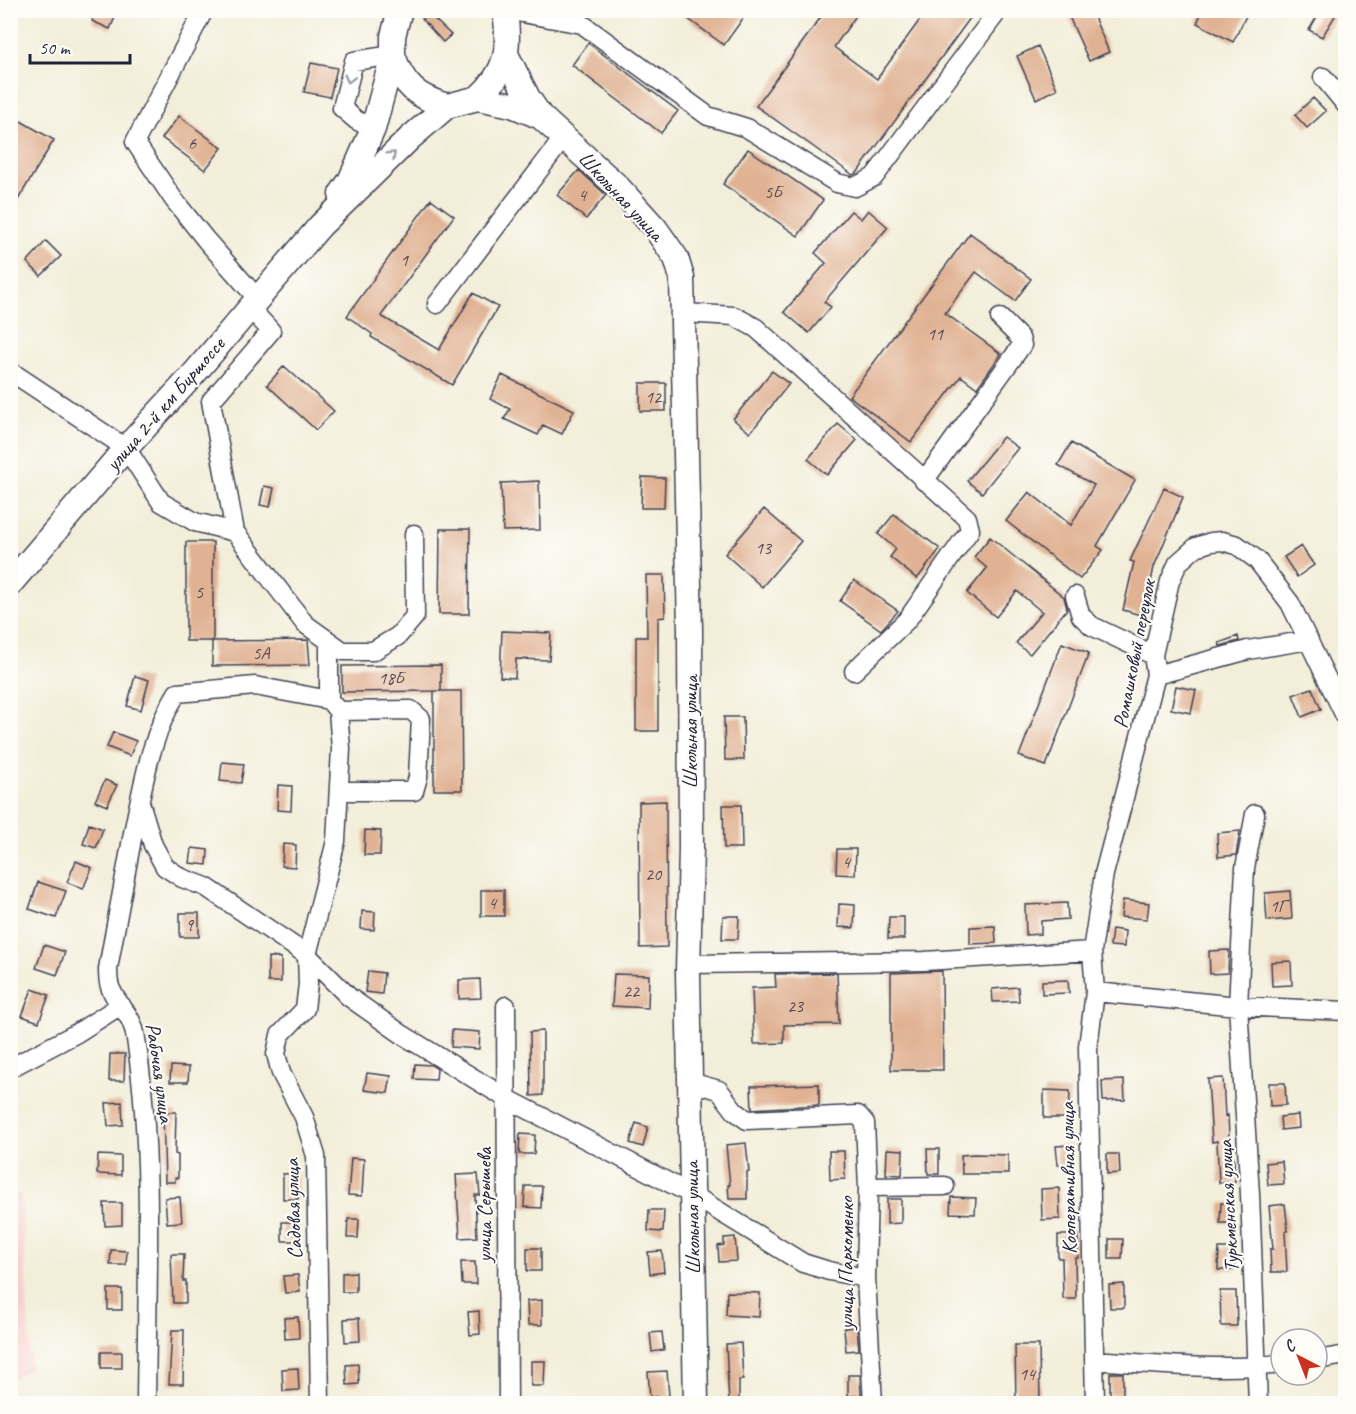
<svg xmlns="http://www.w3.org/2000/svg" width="1356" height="1414" viewBox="0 0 1356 1414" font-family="Caveat,sans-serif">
	<rect width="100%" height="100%" fill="#fdfcf7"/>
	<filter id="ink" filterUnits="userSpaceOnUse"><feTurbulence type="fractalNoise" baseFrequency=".0167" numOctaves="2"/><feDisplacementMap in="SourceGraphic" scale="12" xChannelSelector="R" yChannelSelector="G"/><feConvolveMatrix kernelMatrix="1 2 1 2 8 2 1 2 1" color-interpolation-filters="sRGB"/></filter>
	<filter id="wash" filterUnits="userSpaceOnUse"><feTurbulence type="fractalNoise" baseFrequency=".008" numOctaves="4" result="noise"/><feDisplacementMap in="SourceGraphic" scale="24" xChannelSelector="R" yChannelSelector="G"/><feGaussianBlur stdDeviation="1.35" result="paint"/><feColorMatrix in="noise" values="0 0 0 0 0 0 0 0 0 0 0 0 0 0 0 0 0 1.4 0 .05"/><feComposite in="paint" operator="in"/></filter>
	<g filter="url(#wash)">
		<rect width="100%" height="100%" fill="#f2eed9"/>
		<path fill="#f7d0ce" d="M11,1192L21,1194L31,1369L11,1379Z"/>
		<g id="blocks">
			<path fill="#e0b192" d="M96,10H118L110,29L92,21Z
				M676,10H749L724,45Z
				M826,10H860L834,47L877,79L927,10H976L857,173L853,175L756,106Z
				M1066,10H1091L1109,52L1089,61Z
				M1203,10H1249L1233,42L1197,23Z
				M1321,10H1326L1335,16L1322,37L1309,30Z
				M428,13L451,35L443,42L422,19Z
				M588,43L678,111L661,133L572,65Z
				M1038,46L1057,89L1036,99L1017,56Z
				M311,63L337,68L330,97L304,92Z
				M1313,98L1326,111L1307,128L1295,115Z
				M179,116L222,148L205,170L162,138Z
				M19,120L54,140L10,213V134Z
				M748,149L823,200L798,236L723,184Z
				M579,170L606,195L586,219L557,195Z
				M431,199L454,216L381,316L439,350L473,293L498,307L452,385L371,337L372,334L347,316Z
				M868,210L888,227L824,302L831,307L809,333L784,312L826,263L815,253L851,211L861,219Z
				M970,233L1031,279L1015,301L976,272L945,313L1001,354L977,388L961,376L911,442L849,396Z
				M46,241L61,256L41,276L27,262Z
				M284,366L334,411L316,430L267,385Z
				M772,371L789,384L750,433L733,419Z
				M502,375L574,410L562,434L543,425L538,435L504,419L510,409L490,399Z
				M640,383H666V411H640Z
				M838,424L857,440L827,475L808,459Z
				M1003,437L1018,448L982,493L967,481Z
				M1071,443L1135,480L1097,546L1103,550L1080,579L1006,521L1029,492L1071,525L1094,485L1058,465Z
				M642,477L665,478L664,508H641Z
				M539,481L540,530L503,531L501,483Z
				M264,486L274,488L270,507L260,505Z
				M1164,488L1183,497L1154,567L1144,616L1123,610L1134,562L1130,561Z
				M764,509L801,541L762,587L725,554Z
				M894,514L940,549L917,579L890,557L896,549L878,534Z
				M440,529H470L469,614H439Z
				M990,537L1064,597L1067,609L1030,654L1016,643L1042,612L1017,591L996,617L967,593L987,568L974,557Z
				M186,542H213V641H186Z
				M1301,546L1314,565L1297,577L1284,557Z
				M646,575H664L665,617L658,618V731H636V637H647Z
				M854,580L898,611L881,630L840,601Z
				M502,631L551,633L549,660L516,659L515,678L500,677Z
				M1238,636L1239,641L1220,646L1219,643Z
				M308,640L310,665L212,666V641Z
				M1062,643L1089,653L1046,766L1019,756Z
				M441,665V691L342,692V666Z
				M135,676L149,680L141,710L127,706Z
				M1176,686L1196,690L1191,713L1171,709Z
				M1312,688L1321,709L1302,717L1293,695Z
				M434,691H461L462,790H434Z
				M724,717H743L744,760H725Z
				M113,732L136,741L130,756L107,747Z
				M222,762L244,764L241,783L220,781Z
				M105,780L117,785L107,806L95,801Z
				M278,785L292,786L291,811L277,810Z
				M666,801L667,947L640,948L639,802Z
				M723,805H741L742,848H724Z
				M89,824L103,829L96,848L83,844Z
				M365,830L381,831L380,855H364Z
				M1240,831L1236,855L1218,857L1217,833Z
				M283,844L296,845L295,867L282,866Z
				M192,848L208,850L207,865L190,863Z
				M837,849H856L855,875L836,874Z
				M76,861L92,868L83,889L67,882Z
				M38,882L66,891L56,918L29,909Z
				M481,890H504V916H481Z
				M1290,891L1292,919L1267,921L1265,893Z
				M1123,900L1149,903L1147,919L1121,917Z
				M1067,903L1068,919L1041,921V934L1026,935L1025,905Z
				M839,904L855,905L854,928L838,927Z
				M362,911L375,912L374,930L361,929Z
				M180,913H199V937H180Z
				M723,916H739L738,939H722Z
				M889,917H904V939H888Z
				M995,926L996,943L970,944V927Z
				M1112,929L1125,931L1124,947L1110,946Z
				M44,945L65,952L57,975L36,968Z
				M1229,950L1228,973L1210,974L1209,951Z
				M268,957L281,958V982H268Z
				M1291,961L1292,985L1272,986L1271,962Z
				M368,971L384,973L382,994L365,992Z
				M942,971L943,1070H891V973Z
				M837,973L839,1024L784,1025V1043L754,1044L752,988L776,987L775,974Z
				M614,974L649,975L648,1008L612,1006Z
				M480,979L481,998L459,999V980Z
				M1068,980L1069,993L1042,994V981Z
				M1018,987L1019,1001L993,1002L992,989Z
				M32,989L49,995L39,1022L22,1016Z
				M452,1030L480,1032L479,1049L451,1047Z
				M543,1031V1095L531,1096L530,1032Z
				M110,1054H125L124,1081H109Z
				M415,1064L431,1065L437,1069L436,1080L414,1079Z
				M171,1066L189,1067L188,1082H170Z
				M367,1073L391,1076L388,1093L364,1090Z
				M1223,1078L1225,1116L1228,1115L1230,1159L1234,1158L1235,1182L1219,1183L1217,1141L1212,1142L1208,1079Z
				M1124,1080L1125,1100L1103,1101L1102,1081Z
				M1269,1083H1285L1286,1105L1270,1106Z
				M819,1084V1105L752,1109L751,1086Z
				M1044,1090L1070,1091L1069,1118H1044Z
				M122,1102L123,1125L108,1126L106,1103Z
				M163,1112H176L175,1154L178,1155V1178H175V1182H165Z
				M1298,1115L1299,1128L1281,1130L1280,1117Z
				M636,1123L648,1127L643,1147L630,1143Z
				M520,1134L535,1135L534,1154H519Z
				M746,1143L749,1172H747V1199H729L728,1185H730L726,1145Z
				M1070,1145L1071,1164L1058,1165L1056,1146Z
				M887,1149L903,1150L902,1175L886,1174Z
				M927,1149H939V1174H928Z
				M829,1151H844L845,1179L830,1180Z
				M975,1154L1008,1155V1174H962L961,1155Z
				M1107,1154H1119L1120,1173L1107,1174Z
				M98,1155L121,1156V1175L97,1174Z
				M351,1158L364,1159L362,1196L348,1195Z
				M1282,1161L1284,1184L1268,1185L1266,1163Z
				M297,1173L298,1199H283V1174Z
				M478,1174L480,1195H475L477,1237L460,1238L456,1175Z
				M525,1186H542L541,1208L524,1207Z
				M1059,1188L1060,1219L1042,1220L1041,1189Z
				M180,1197L182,1222L167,1223L165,1198Z
				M951,1197L976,1198L975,1214L950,1213Z
				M887,1199H901V1223L887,1224Z
				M104,1203H122V1225L105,1226Z
				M1221,1203H1233V1223H1220Z
				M1285,1204L1288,1231L1285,1232L1287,1272H1271L1270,1249H1273L1269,1206Z
				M649,1210H664L663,1232L648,1231Z
				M348,1219H359L358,1238H347Z
				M282,1222H299V1241H282Z
				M1058,1235H1078V1258H1075L1076,1299H1063L1062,1258H1058Z
				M735,1237L737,1261L719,1262L718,1246L724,1245V1238Z
				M1109,1239H1123L1122,1259H1109Z
				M527,1248H541V1271H527Z
				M1219,1248H1236L1235,1270H1218Z
				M111,1250L127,1251L126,1265H110Z
				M662,1251L664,1272L650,1274L648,1252Z
				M171,1254H184L183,1281H186V1303H173Z
				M461,1262H475L476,1284H462Z
				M356,1272V1292H342V1273Z
				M298,1275L300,1292L285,1293L283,1276Z
				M1124,1284V1308H1110L1109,1285Z
				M108,1289H122V1310H108Z
				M1220,1291H1236L1237,1326H1221Z
				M727,1292L760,1293L759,1317L726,1315Z
				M542,1300V1325H528L527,1301Z
				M479,1311L480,1334L470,1335L468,1312Z
				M298,1317L299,1338L285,1339L284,1318Z
				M359,1318L360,1341L345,1342L344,1319Z
				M857,1327L859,1350L846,1351L844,1328Z
				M172,1330H184L183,1384H169Z
				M662,1332L664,1350L652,1352L650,1333Z
				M741,1343L743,1380H739V1404H729L726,1344Z
				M1015,1345H1039L1040,1404H1016Z
				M101,1352H122V1368H101Z
				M531,1361H545L544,1386H531Z
				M358,1364L359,1384L347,1385L346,1365Z
				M298,1368L299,1390L283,1391L282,1369Z
				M667,1371L669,1396L650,1397L648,1372Z
				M1110,1373H1123V1395H1110Z
				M848,1375H860L861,1396H848Z"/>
		</g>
	</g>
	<g filter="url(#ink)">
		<use href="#blocks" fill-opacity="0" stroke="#414153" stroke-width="1.5"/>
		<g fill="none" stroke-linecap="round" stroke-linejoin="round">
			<defs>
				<path id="minor" d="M204,10L135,142L174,200L206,240L257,298
					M506,10L582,24L708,116L747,128L837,183L855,187L874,177L995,15
					M1323,77L1346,105
					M373,129L356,120L342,108L354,61L393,55
					M437,304L565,136
					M249,307L271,331L211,401L235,532L305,624L343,651H373L398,636L415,616L414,534
					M684,313L734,316L756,328L967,518L970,530L907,620L854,671
					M10,371L126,448L161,502L195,522L235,532
					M924,481L1022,345L1020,338L1000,318
					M1075,596L1081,616L1092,626L1153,655
					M329,641V700L338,711L411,710L421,719L418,777L414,791H340
					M1156,675L1248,650L1309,640
					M140,802L153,845L165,867L182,878L206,887L307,955L349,997L403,1035L506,1098L691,1194L803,1263L829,1271L866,1278
					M1255,814L1245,868L1238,1006L1250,1194L1258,1404
					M688,964L924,961L1092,951
					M1095,992L1238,1006L1346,1011
					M506,1006L508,1404
					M10,1068L77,1033L121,1005
					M690,1082L719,1090L735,1111L747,1120L858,1115L865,1123L868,1187L866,1278L873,1404
					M868,1187L945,1186
					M1094,1360C1156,1364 1219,1371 1281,1364
					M1317,1360L1346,1355
					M146,1404C147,1282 154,1159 136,1039C133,1013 118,1008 110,987C108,981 108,974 108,969C116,923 125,878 133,833C143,785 151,734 177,693L255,686L329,700
					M320,1404L316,1156L304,1117L281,1073L276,1054L280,1035L305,1009L308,984L307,955L336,841L341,749L338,711
					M1095,1404L1088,1047L1095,992L1092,951L1104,874L1156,675L1153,655L1170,581L1178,563L1196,547L1211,542L1222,541L1237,545L1257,560L1290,603L1346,718"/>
				<path id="major" d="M506,54L528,98L541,117L617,186L655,228L676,258L682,278L690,630L691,848L688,971L696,1404
					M393,55C403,86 417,97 447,106
					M478,98C508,71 510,49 505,10
					M341,194L350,181L373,129L393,55V36L400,10
					M10,584L126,448L192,376L320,226L410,138L447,106L478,98L512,105L541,117"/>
			</defs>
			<use href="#minor" stroke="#414153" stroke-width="21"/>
			<use href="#major" stroke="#414153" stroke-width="27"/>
			<use href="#minor" stroke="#fff" stroke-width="18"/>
			<use href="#major" stroke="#fff" stroke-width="24"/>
		</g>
		<defs><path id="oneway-chevron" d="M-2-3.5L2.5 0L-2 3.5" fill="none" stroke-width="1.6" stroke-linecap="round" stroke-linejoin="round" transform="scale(1.5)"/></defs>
		<g stroke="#9c9ca7">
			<use href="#oneway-chevron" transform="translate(349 79) rotate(104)"/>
			<use href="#oneway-chevron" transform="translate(392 155) rotate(-44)"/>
		</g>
	</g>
	<g text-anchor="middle" stroke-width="4.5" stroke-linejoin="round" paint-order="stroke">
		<g font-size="18" fill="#524651">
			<text x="192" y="149">6</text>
			<text x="773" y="198">5Б</text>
			<text x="582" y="201">4</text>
			<text x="404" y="266">1</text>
			<text x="935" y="340">11</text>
			<text x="653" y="403">12</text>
			<text x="763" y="554">13</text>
			<text x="199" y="598">5</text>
			<text x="261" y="659">5А</text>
			<text x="391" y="684">18Б</text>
			<text x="846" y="868">4</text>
			<text x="653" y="880">20</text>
			<text x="492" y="909">4</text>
			<text x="1278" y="912">1Г</text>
			<text x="189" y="931">9</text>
			<text x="631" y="997">22</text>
			<text x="795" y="1012">23</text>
			<text x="1027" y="1380">14</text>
		</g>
		<g font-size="21" fill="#22223b" stroke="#fdfcf7">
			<text transform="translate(621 196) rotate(47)" y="7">Школьная улица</text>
			<text transform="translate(165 404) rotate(-49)" y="7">улица 2-й км Биршоссе</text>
			<text transform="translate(1134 654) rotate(-79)" y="7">Ромашковый переулок</text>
			<text transform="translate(690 732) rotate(-90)" y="7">Школьная улица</text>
			<text transform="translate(160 1073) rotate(82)" y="7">Рабочая улица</text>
			<text transform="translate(1068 1178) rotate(-91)" y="7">Кооперативная улица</text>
			<text transform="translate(484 1205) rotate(-90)" y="7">улица Серышева</text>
			<text transform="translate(1228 1206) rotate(-93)" y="7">Туркменская улица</text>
			<text transform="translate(293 1209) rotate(-92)" y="7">Садовая улица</text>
			<text transform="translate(692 1218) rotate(-91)" y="7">Школьная улица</text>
			<text transform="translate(846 1263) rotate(-90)" y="7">улица Пархоменко</text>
		</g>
	</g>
	<rect width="1356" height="1414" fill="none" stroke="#fdfcf7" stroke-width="36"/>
	<g transform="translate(1299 1357) rotate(318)"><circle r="28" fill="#fdfcf7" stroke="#a5a5ac" stroke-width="1.5"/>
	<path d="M0-4.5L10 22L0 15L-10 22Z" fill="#c8321e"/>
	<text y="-9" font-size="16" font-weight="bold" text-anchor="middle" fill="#22223b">С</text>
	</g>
	<path d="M30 54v9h100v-9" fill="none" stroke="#22223b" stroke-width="3"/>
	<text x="39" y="54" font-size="18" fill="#22223b" stroke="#fdfcf7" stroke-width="4.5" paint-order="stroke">50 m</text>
</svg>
